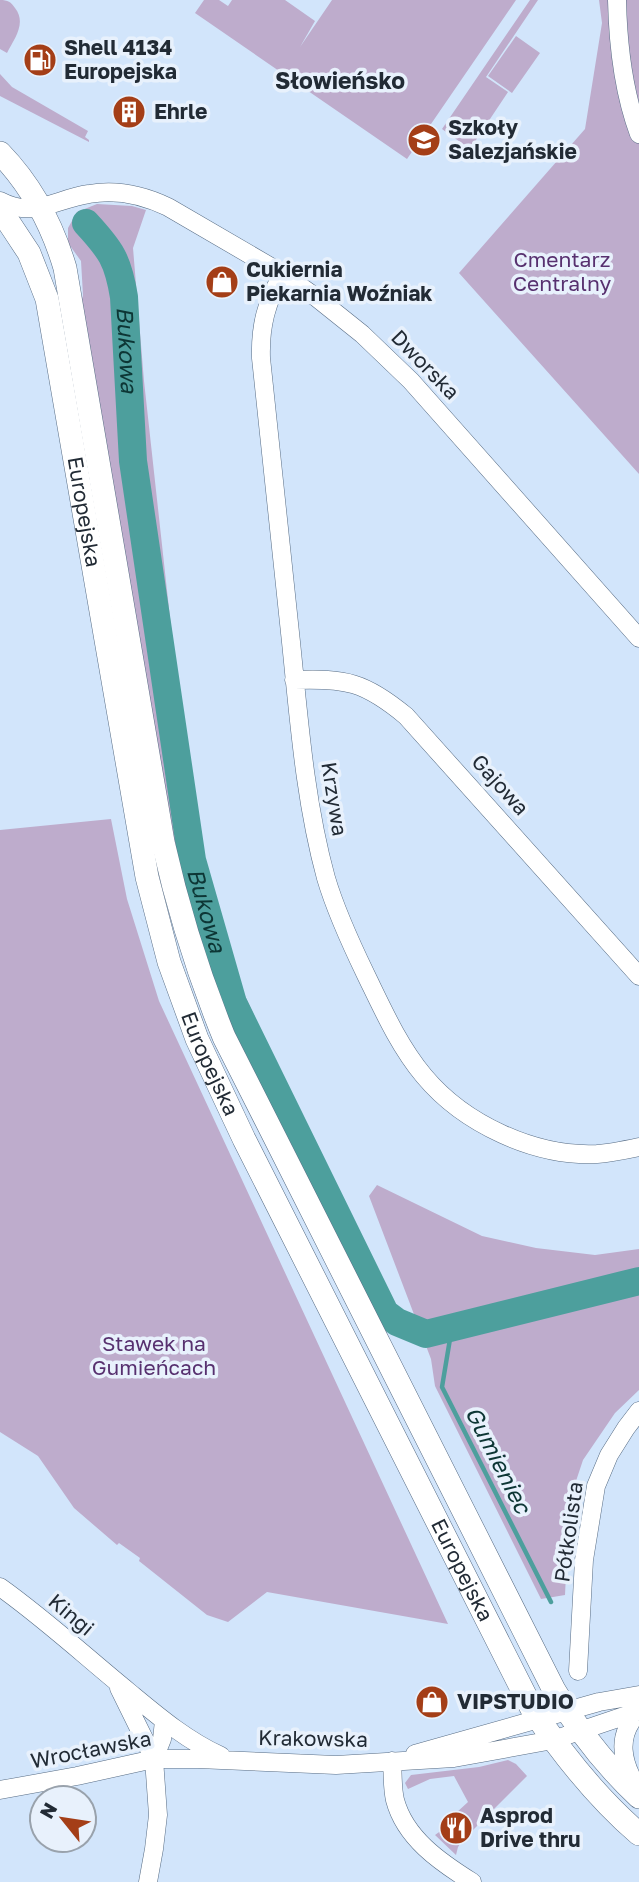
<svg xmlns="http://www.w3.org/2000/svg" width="639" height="1882" viewBox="0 0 639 1882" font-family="'Golos Text',sans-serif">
	<rect width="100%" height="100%" fill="#d2e5fb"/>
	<path fill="#beaccc" d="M0,0C8,0 11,2 15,8C27,23 14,39 7,53L0,49Z
		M204,0H219L228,6L232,0H285L315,21L300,47L332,0H516L407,159L195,13Z
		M530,0H538L486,77L508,92L470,149L442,129Z
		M599,0H639V474L459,273L585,129L602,23Z
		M516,36L540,53L512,93L488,76Z
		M0,74L12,87L88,131L85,137L89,140V142L0,96Z
		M97,204L132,206L146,210L133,248L144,381L182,727L212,908L223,949L255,1017L234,1032L212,981L173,849L81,304L83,295L81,261L68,243V228L77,212Z
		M111,819L127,899L159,1001L448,1624L267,1592L228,1622L207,1615L139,1561L140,1558L119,1543L117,1545L74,1508L38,1456L0,1432V830Z
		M377,1185L482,1236L536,1248L595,1255L639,1249V1390L615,1413L583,1460L576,1481L568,1533L565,1595L541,1599L435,1386L431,1359L369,1196Z
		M508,1760L516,1764L527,1776L462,1841L458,1847L456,1855L435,1835L456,1820V1813L468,1802L454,1776L430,1779L408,1789L405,1783L411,1775L479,1767Z"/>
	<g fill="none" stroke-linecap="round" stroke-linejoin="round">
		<path stroke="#4d9f9d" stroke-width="4.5" d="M452,1327L442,1387L551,1602"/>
		<path stroke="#4d9f9d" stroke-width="28" id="s1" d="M86,223C111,250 118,260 124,297L133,461L192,860L233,1003L385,1313L397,1322L426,1334L639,1281"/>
		<defs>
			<path id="minor" d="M617,0C618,46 623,91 639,134
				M0,201C34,219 55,199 89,194C116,189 143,195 168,207L283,274L317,298L362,334L411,381L639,638
				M283,274C266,301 260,327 261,358C271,453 281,547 291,642C299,720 305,802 326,878C336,912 351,944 366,975C383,1010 399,1046 424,1076C464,1124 535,1157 597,1154C611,1153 625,1150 639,1147
				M294,680C346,678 365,682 406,716L639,976
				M0,1587C45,1619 86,1657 129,1692C158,1716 186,1740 221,1756
				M578,1671L584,1560L596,1486L609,1455L626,1428L639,1411
				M119,1688L154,1759L158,1815L154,1849L148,1882
				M639,1712C615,1736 622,1764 639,1790
				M415,1754L599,1702L639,1695
				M154,1759L162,1739L164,1721
				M392,1761C393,1774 392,1787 395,1800C405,1838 440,1862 472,1882
				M0,1790L77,1776L154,1759H198L336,1765L454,1758L553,1740L639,1711"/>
			<g id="major">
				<path d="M0,153C32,186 52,224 65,268L163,842C178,909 198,973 224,1037L554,1690C578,1730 605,1765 639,1797"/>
				<path id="s2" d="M0,209L29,253L47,299L147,877L169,962L197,1039L244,1139L532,1709C563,1755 597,1798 639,1834"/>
			</g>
		</defs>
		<use href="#minor" stroke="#576c84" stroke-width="19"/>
		<use href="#major" stroke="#576c84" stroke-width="24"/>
		<use href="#minor" stroke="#fff" stroke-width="18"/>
		<use href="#major" stroke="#fff" stroke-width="23"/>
	</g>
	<defs>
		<symbol id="fuel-disc" viewBox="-11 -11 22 22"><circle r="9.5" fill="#a43e17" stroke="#e8f1fc"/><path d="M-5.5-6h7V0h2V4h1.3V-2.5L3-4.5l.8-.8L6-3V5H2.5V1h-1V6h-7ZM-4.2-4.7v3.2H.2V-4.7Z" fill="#fff"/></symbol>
		<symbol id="building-disc" viewBox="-11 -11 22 22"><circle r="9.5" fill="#a43e17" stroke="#e8f1fc"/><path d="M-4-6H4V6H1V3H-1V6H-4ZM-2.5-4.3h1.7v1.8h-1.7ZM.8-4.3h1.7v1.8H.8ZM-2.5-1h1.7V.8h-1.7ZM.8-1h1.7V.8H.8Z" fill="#fff"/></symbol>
		<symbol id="school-disc" viewBox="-11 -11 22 22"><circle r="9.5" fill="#a43e17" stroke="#e8f1fc"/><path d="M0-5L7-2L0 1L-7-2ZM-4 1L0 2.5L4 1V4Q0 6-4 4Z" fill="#fff"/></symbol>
		<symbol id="shop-disc" viewBox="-11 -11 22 22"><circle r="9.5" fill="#a43e17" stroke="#e8f1fc"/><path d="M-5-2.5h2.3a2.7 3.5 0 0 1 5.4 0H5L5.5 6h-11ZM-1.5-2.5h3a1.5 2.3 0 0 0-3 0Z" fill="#fff"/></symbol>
		<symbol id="restaurant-disc" viewBox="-11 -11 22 22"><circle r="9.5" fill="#a43e17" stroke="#e8f1fc"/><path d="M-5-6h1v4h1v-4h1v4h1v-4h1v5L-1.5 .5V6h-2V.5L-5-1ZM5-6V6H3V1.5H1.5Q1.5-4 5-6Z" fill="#fff"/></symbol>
	</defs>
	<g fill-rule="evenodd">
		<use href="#fuel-disc" x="21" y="41" width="38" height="38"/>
		<use href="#building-disc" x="110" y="93" width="38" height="38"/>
		<use href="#school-disc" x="405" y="121" width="38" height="38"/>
		<use href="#shop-disc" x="203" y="263" width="38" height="38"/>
		<use href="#shop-disc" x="413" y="1683" width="38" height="38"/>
		<use href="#restaurant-disc" x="437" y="1809" width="38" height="38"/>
	</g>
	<g text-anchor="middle" stroke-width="7" stroke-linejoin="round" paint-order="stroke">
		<g font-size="21" font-weight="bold" fill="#222b35" stroke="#e8f1fc" text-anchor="start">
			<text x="64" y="55">Shell 4134<tspan x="64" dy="24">Europejska</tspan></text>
			<text x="154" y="119">Ehrle</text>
			<text x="448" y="135">Szkoły<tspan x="448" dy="24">Salezjańskie</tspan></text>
			<text x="246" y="277">Cukiernia<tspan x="246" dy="24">Piekarnia Woźniak</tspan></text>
			<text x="457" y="1709">VIPSTUDIO</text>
			<text x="480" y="1823">Asprod<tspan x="480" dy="24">Drive thru</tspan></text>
		</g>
		<g font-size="21" fill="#57306f" stroke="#e8f1fc">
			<text x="562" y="267">Cmentarz<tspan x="562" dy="24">Centralny</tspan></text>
			<text x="154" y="1351">Stawek na<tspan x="154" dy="24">Gumieńcach</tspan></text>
		</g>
		<g font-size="21" fill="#222b35" stroke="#e8f1fc">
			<text transform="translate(425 365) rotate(46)" y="7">Dworska</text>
			<text dy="7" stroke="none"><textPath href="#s2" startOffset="318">Europejska</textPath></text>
			<text transform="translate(500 785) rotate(48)" y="7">Gajowa</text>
			<text transform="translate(334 799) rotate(81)" y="7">Krzywa</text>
			<text dy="7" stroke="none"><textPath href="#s2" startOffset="886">Europejska</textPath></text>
			<text transform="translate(569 1532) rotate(-82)" y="7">Półkolista</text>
			<text dy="7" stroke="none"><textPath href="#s2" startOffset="1452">Europejska</textPath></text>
			<text transform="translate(71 1615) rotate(40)" y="7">Kingi</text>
			<text transform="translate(313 1739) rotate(1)" y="7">Krakowska</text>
			<text transform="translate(91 1750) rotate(-11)" y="7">Wrocławska</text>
		</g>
		<g font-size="23" font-weight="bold" fill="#222b35" stroke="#e8f1fc">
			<text x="340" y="89">Słowieńsko</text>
		</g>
		<g font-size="23" font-style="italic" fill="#0d3635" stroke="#e8f1fc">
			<text dy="8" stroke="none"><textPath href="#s1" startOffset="138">Bukowa</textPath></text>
			<text dy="8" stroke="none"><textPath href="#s1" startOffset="705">Bukowa</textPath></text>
			<text transform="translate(498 1460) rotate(63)" y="8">Gumieniec</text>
		</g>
	</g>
	<g transform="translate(63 1819) rotate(300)"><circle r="33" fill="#e8f1fc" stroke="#99a2ac" stroke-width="2"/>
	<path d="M0-5L12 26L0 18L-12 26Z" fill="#a43e17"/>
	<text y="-10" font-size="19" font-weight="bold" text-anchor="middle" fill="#222b35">N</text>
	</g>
</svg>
